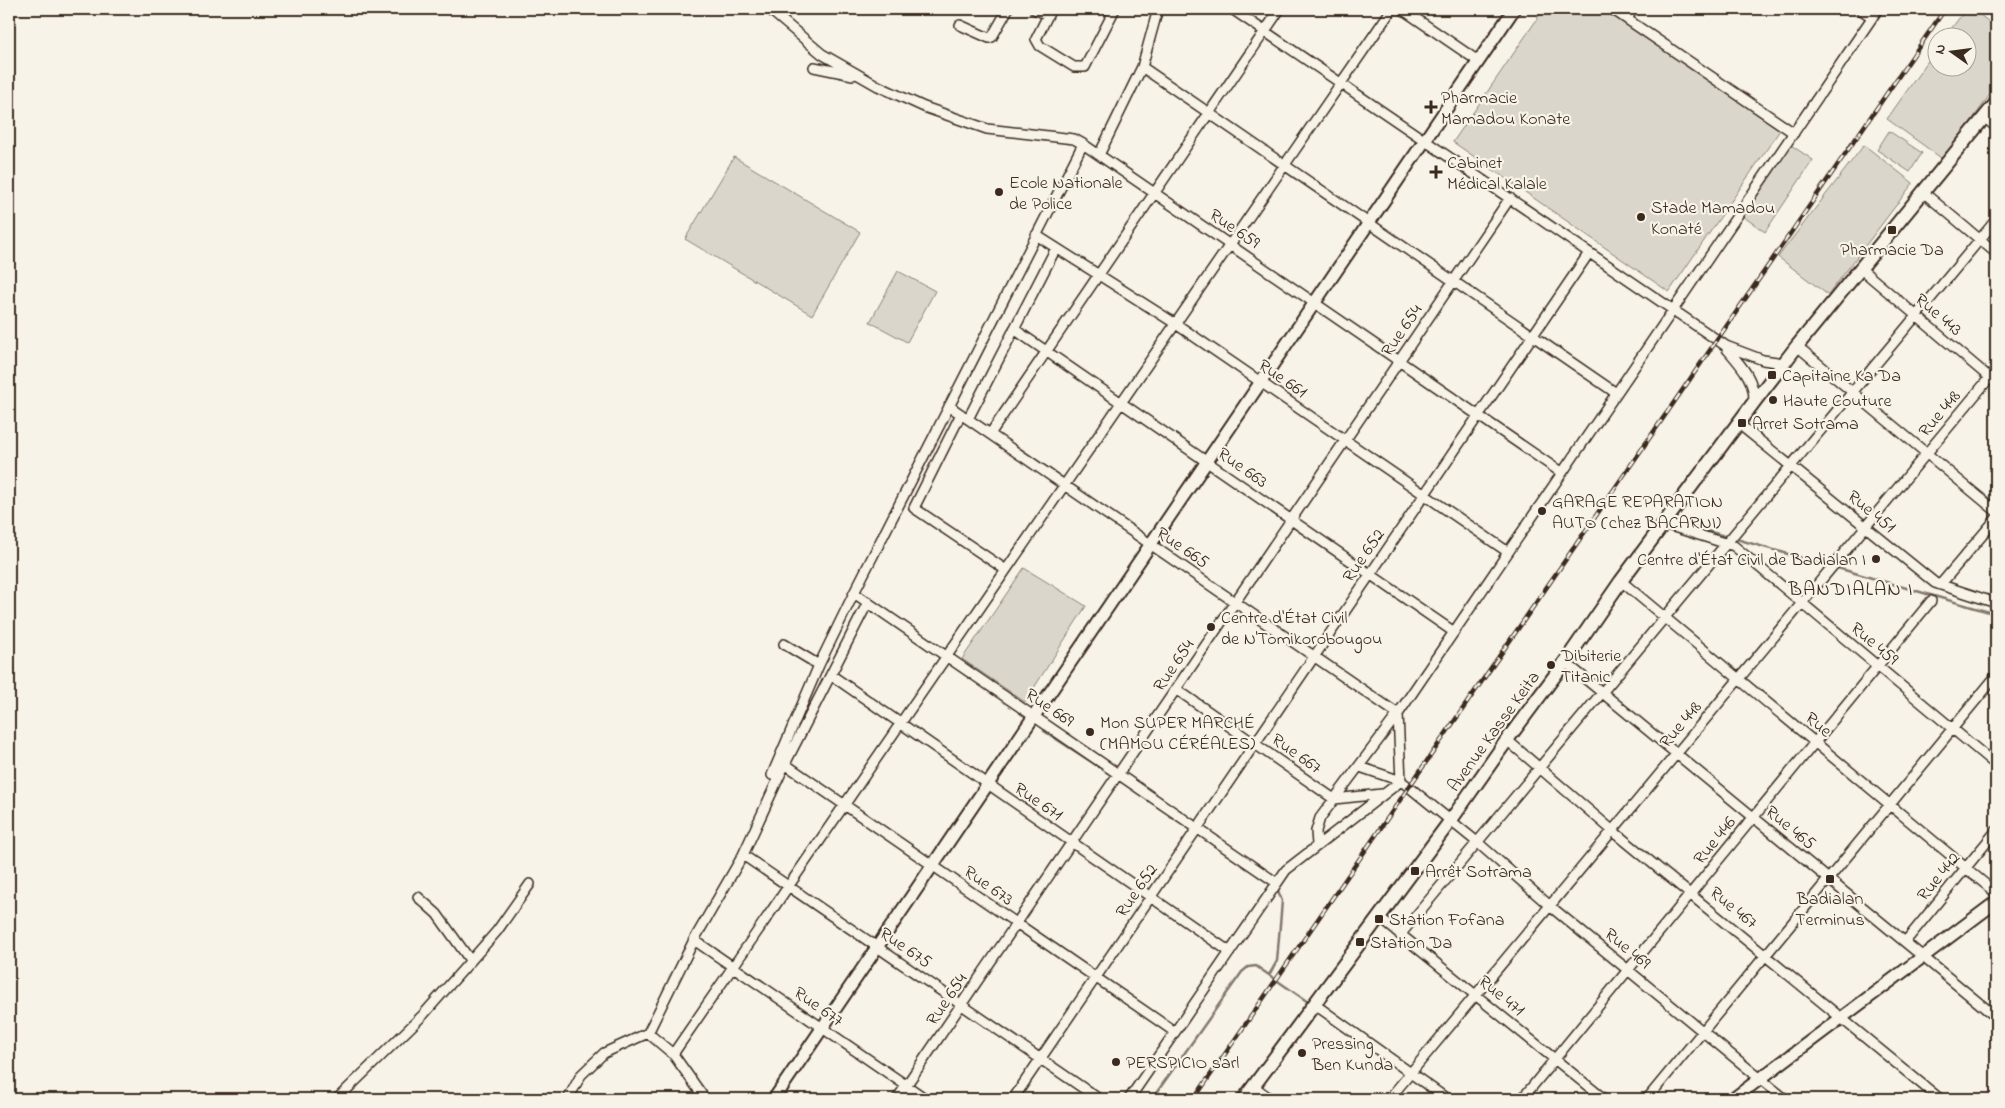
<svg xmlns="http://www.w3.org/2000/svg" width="2005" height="1108" viewBox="0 0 2005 1108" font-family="'Indie Flower',sans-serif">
	<rect width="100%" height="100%" fill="#f7f3e8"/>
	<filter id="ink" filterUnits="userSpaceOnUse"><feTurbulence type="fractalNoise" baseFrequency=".02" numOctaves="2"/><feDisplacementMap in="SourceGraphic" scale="10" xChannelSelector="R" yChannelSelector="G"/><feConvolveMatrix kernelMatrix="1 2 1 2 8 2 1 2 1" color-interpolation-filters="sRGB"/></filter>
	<g filter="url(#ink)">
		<path fill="#dbd6cb" stroke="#8b8074" d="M1544,9H1605L1780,130L1669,292L1453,142Z
			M1966,9H1972L1996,27V86L1944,160L1887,119L1937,48L1938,68H1968V38L1945,37Z
			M1889,131L1922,153L1910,172L1877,150Z
			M1788,143L1813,160L1765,232L1741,215Z
			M1864,145L1913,183L1828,295L1778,257Z
			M734,157L860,232L812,315L685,239Z
			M898,271L935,291L907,342L870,322Z
			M1024,568L1086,606L1025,702L962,659Z"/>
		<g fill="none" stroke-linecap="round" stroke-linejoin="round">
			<path stroke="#84786c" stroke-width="2.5" d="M1684,524L1728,537
				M1733,538L1829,566
				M1834,567L1996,614
				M1044,731L1113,776
				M1118,779L1140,794
				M1269,975L1277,961L1282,901L1277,888
				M1152,1099L1242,972L1248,967L1256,966L1311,1004"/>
			<defs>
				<path id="minor" d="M769,9L822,54L878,86L924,107L987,129L1074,139L1083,144L1562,473
					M1034,9L1048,15
					M1051,9L1036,39L1040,46L1074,67H1085L1115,9
					M1232,9L1726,346L1763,360L1784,363
					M1402,9L1478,61
					M1612,9L1794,133
					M1860,9L1872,17
					M1627,19L1633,9
					M960,25L989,38L992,37L1008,9
					M814,67L853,75
					M1142,67L1616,393
					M1984,117L1996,127
					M1099,155L1142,67L1158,9
					M1923,192L1996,253
					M1036,235L1176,324L1508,552
					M1861,269L1996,383
					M1014,329L1454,632
					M1797,346L1996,511
					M1727,349C1741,365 1755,380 1754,402
					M949,406L1398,714L1401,781L1286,870L1129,1099
					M961,414L914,508L1006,570
					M968,419L1056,248
					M1739,424L1935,583L1996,603
					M990,434L1280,9
					M1664,524L1734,546L1996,765
					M1621,581L1996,893
					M1940,585L1996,519
					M854,593L1277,883
					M784,644L819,665
					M1565,662L1996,1017
					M831,675L1230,952
					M1176,689L1334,799L1382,794
					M1507,740L1613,831L1940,1099
					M785,764L1175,1032
					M1360,767L1401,781L1409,787L1477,842L1550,906L1785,1099
					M772,775L819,665L854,593L1083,144
					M1317,845L1316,831L1320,818L1398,714L1878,9
					M743,855L1099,1099
					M418,897L437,914L470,960
					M1379,917L1604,1099
					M1400,935L1996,220
					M694,940L926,1099
					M1905,942L1996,831
					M1314,1004L1447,1099
					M673,1054L1392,9
					M1253,1086L1271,1099
					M337,1099L423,1015L497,931L530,884
					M568,1099L581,1075L604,1053L648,1033
					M705,1099L673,1054L648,1033L694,940L743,855L785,764L868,602
					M897,1099L1510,198
					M1013,1099L1589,253
					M1389,1099L1996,370
					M1522,1099L1931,601
					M1647,1099L1996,676"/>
				<path id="tertiary" d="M774,1099L1514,9
					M1733,1099L1996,902"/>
				<path id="secondary" d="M1244,1099L1451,820L1507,740L1565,662L1621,581L1754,402L1797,346L1996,103"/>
			</defs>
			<use href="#minor" stroke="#3b2a1e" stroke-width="12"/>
			<use href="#tertiary" stroke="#3b2a1e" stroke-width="15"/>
			<use href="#secondary" stroke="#3b2a1e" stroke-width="16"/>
			<use href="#minor" stroke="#f7f3e8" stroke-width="9"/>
			<use href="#tertiary" stroke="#f7f3e8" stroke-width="11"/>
			<use href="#secondary" stroke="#f7f3e8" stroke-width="12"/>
			<defs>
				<path id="rail" d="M1194,1099L1945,9"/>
			</defs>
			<use href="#rail" stroke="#3b2a1e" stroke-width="4.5"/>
			<use href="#rail" stroke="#f7f3e8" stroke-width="2.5" stroke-dasharray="8" stroke-linecap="butt"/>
		</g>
	</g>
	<g fill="#3b2a1e" stroke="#f7f3e8" stroke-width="2">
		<path d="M1428.5 99.5h5v5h5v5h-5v5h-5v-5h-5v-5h5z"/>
		<path d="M1433.5 164.5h5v5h5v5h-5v5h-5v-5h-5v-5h5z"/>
		<circle cx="999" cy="192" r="5"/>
		<circle cx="1641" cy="217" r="5"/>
		<rect x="1887" y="225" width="10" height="10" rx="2.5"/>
		<rect x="1767" y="370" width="10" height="10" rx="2.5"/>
		<circle cx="1773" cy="400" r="5"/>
		<rect x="1737" y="418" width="10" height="10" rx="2.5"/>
		<circle cx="1542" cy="511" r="5"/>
		<circle cx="1876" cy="559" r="5"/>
		<circle cx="1211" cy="627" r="5"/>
		<circle cx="1551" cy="665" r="5"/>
		<circle cx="1090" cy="732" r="5"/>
		<rect x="1410" y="866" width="10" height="10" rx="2.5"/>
		<rect x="1825" y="874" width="10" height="10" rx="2.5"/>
		<rect x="1374" y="914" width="10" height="10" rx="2.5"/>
		<rect x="1355" y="937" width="10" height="10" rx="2.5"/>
		<circle cx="1302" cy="1053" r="5"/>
		<circle cx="1116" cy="1062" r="5"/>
	</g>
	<g text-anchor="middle" stroke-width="4.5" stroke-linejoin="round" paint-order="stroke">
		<g font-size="18" fill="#3b2a1e" stroke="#f7f3e8" text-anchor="start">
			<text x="1441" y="103">Pharmacie<tspan x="1441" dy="21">Mamadou Konate</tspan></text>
			<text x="1447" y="168">Cabinet<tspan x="1447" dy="21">Médical Kalale</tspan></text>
			<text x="1009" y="188">Ecole Nationale<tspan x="1009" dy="21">de Police</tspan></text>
			<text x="1651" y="213">Stade Mamadou<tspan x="1651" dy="21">Konaté</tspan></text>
			<text x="1892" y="255" text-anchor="middle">Pharmacie Da</text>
			<text x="1782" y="381">Capitaine Ka Da</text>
			<text x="1783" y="406">Haute Couture</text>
			<text x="1752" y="429">Arret Sotrama</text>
			<text x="1552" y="507">GARAGE REPARATION<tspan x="1552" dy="21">AUTO (chez BACARNI)</tspan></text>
			<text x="1866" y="565" text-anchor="end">Centre d'État Civil de Badialan I</text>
			<text x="1221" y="623">Centre d'État Civil<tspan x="1221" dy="21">de N'Tomikorobougou</tspan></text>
			<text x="1561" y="661">Dibiterie<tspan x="1561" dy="21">Titanic</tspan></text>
			<text x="1100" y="728">Mon SUPER MARCHÉ<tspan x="1100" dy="21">(MAMOU CÉRÉALES)</tspan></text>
			<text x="1425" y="877">Arrêt Sotrama</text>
			<text x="1830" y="904" text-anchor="middle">Badialan<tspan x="1830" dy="21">Terminus</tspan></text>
			<text x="1389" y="925">Station Fofana</text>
			<text x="1370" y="948">Station Da</text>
			<text x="1312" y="1049">Pressing<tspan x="1312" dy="21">Ben Kunda</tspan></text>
			<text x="1126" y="1068">PERSPICIO sarl</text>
		</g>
		<g font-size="18" fill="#3b2a1e" stroke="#f7f3e8">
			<text transform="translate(1235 228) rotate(34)" y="6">Rue 659</text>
			<text transform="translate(1939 314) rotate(40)" y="6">Rue 443</text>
			<text transform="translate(1401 330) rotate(-56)" y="6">Rue 654</text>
			<text transform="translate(1283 378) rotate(34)" y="6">Rue 661</text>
			<text transform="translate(1939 413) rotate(-50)" y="6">Rue 448</text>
			<text transform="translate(1243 467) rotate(35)" y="6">Rue 663</text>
			<text transform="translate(1872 511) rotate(39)" y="6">Rue 451</text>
			<text transform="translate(1183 547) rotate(34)" y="6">Rue 665</text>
			<text transform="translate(1363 555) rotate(-56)" y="6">Rue 652</text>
			<text transform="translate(1875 643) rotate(40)" y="6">Rue 459</text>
			<text transform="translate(1173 665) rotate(-56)" y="6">Rue 654</text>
			<text transform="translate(1050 707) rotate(34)" y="6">Rue 669</text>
			<text transform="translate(1680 724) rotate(-50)" y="6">Rue 448</text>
			<text transform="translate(1819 724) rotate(40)" y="6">Rue</text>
			<text transform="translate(1493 731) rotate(-54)" y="6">Avenue Kasse Keita</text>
			<text transform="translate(1297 753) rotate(35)" y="6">Rue 667</text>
			<text transform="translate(1039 801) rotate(34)" y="6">Rue 671</text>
			<text transform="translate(1791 827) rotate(39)" y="6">Rue 465</text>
			<text transform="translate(1714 840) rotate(-51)" y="6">Rue 446</text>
			<text transform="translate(1938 876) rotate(-51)" y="6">Rue 442</text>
			<text transform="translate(989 885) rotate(35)" y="6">Rue 673</text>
			<text transform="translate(1136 890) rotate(-56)" y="6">Rue 652</text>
			<text transform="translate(1734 907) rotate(39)" y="6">Rue 467</text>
			<text transform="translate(906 947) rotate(34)" y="6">Rue 675</text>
			<text transform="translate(1628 948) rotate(39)" y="6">Rue 469</text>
			<text transform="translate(1502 995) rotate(39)" y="6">Rue 471</text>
			<text transform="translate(946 999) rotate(-56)" y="6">Rue 654</text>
			<text transform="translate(819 1006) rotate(35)" y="6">Rue 677</text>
		</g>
		<g font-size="20" letter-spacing="1" fill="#3b2a1e" stroke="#f7f3e8">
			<text x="1851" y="595">BANDIALAN I</text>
		</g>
	</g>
	<rect width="2005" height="1108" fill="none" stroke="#f7f3e8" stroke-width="30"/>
	<rect x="15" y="15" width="1975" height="1078" fill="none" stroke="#3b2a1e" stroke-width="2" filter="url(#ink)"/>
	<g transform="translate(1952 52) rotate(284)"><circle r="24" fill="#f7f3e8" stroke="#aca397"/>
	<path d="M0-4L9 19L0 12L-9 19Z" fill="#3b2a1e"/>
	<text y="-8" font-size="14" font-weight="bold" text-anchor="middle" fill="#3b2a1e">N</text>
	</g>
</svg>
